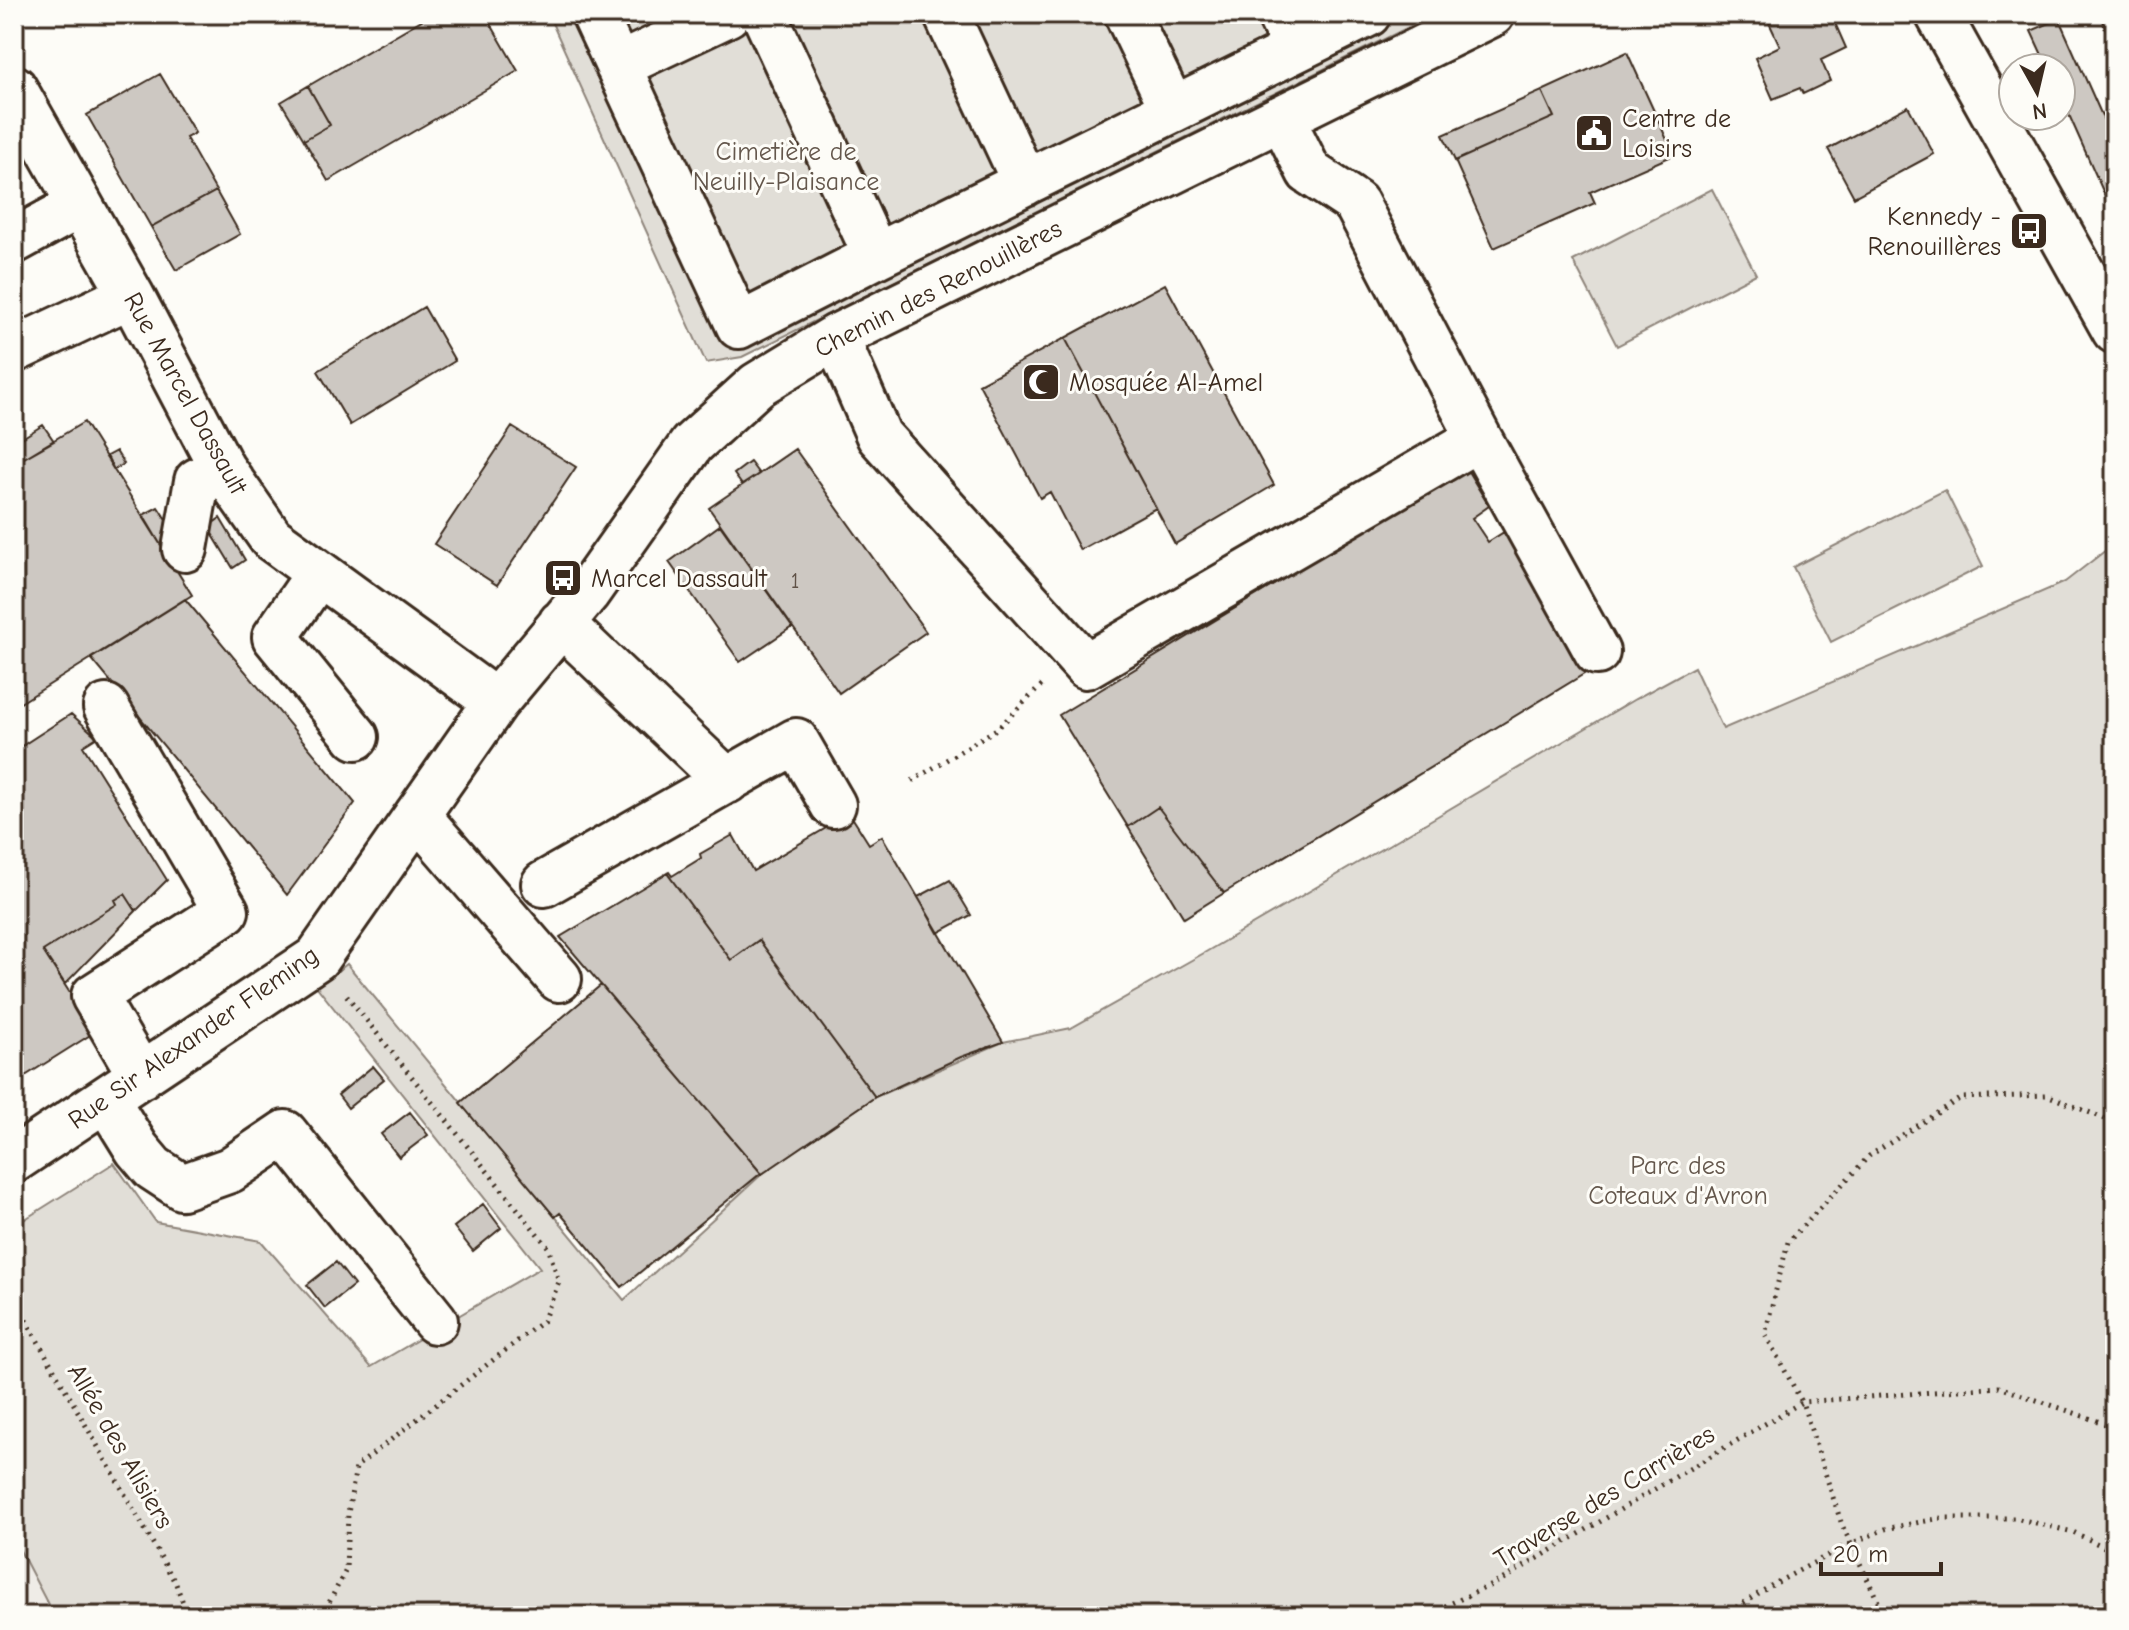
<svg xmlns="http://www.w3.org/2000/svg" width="2129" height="1630" viewBox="0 0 2129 1630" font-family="'Comic Neue',sans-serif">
	<rect width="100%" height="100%" fill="#fdfcf7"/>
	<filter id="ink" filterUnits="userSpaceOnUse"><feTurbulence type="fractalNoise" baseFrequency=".0125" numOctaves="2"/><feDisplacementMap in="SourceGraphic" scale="16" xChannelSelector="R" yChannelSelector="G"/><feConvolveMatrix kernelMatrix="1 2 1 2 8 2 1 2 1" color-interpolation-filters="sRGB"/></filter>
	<g filter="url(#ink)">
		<path fill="#efece7" d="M14,1539L54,1616H14Z"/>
		<path fill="#e1ded7" stroke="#8e847a" stroke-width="2" d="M548,14H1435L742,357L706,363Z
			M1712,189L1756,274L1617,346L1573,261Z
			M1945,490L1983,566L1831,642L1793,567Z
			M2115,543V1616H54L14,1539V1226L114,1163L156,1222L261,1241L371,1367L540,1268L317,987L347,964L624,1300L762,1174L875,1097L1003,1042L1071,1028L1204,953L1441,814L1635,699L1694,667L1723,729L2065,582Z"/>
		<path fill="#cdc8c2" stroke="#3b2a1e" stroke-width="2" d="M432,14H485L518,71L328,181L304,140L330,125L308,86Z
			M1765,14H1831L1846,48L1821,60L1830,81L1803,94L1800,88L1773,99L1755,58L1780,46Z
			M2099,14H2115V50Z
			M2059,19L2115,145V218L2061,97V68H2048L2031,31Z
			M1627,52L1674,155L1590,192L1595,203L1494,248L1455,161L1554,117L1542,91Z
			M160,74L195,133L186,138L216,191L151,227L87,115Z
			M308,86L330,125L304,140L281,102Z
			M1542,91L1554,117L1455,161L1443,135Z
			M1908,106L1934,154L1854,197L1828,149Z
			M216,191L240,234L176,270L151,227Z
			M1165,284L1274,485L1175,544L1065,338Z
			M424,307L455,361L350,425L318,371Z
			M1065,338L1156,508L1080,550L1050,492L1040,498L979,384Z
			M84,422L192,595L14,707V443L24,458Z
			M43,425L54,441L24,458L14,443Z
			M512,427L576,467L497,585L434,544Z
			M795,449L926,632L839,693L709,508Z
			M116,451L124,464L114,470L107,456Z
			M750,462L759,474L742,485L734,474Z
			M1466,468L1489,506L1472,518L1488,542L1504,532L1589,671L1224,893L1158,807L1128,827L1059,715Z
			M158,507L178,538L162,547L143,515Z
			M220,518L245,560L233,568L208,527Z
			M720,525L792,627L740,662L669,562Z
			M185,599L355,803L287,895L91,658Z
			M71,714L97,737L83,746L167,880L136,911L125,894L115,900L117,904L43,951L95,1032L14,1083V751Z
			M1158,807L1224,893L1184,918L1128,827Z
			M850,814L869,844L882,836L1003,1042L961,1057L875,1097L759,940L731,960L667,873L669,872L672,876L701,858L700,854L733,835L753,871Z
			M667,873L731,960L759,940L875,1097L762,1174L560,937Z
			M950,880L971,915L938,933L918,897Z
			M125,894L136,911L65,984L43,951L117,904L115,900Z
			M601,985L761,1173L622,1287L560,1213L555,1217L460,1103Z
			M373,1066L384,1079L348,1108L338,1095Z
			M410,1112L428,1135L399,1157L381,1134Z
			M483,1204L501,1228L473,1251L454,1227Z
			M336,1262L354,1285L325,1308L307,1285Z"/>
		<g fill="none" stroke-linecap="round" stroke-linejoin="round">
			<defs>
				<path id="minor" d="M594,14L739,326L876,256L1368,14
					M764,14L876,256
					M946,14L1025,183
					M1127,14L1173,110
					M1279,14L1296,49
					M1938,14L2115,331
					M618,66L728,14
					M14,88L131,295L222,468L271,538L496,702
					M1282,118L1309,172L1356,203L1479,438L1597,652
					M14,241L80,205
					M836,337L879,436L1086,666L1479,438
					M14,350L131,295
					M185,549L197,481L222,468
					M319,573L275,637L356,737
					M561,623L727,781
					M106,707L226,911L94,996L141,1076
					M417,815L559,979
					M544,884L796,741L833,805
					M106,1099L137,1149L153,1168L182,1187L230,1170L285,1133L435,1321
					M14,1160L317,958L496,702L587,593L692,444L757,385L836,337L1492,14"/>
			</defs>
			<use href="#minor" stroke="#3b2a1e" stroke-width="50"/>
			<path stroke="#3b2a1e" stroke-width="5" stroke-dasharray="2 6" stroke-linecap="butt" d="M912,781L998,728L1045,682
				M14,1299L176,1584L188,1616
				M322,1616L346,1570L348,1513L356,1467L543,1321L559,1282L548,1247L343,991
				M1423,1616L1498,1582L1802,1402L1999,1387L2115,1427
				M1723,1616L1774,1584L1843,1547L1885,1529L1941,1518H2015L2073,1532L2115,1552
				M1885,1616L1842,1525L1802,1402L1765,1334L1788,1242L1869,1156L1961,1098L2047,1095L2115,1123"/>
			<use href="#minor" stroke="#fdfcf7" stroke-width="44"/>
		</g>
	</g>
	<defs>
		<symbol id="civic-square" viewBox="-11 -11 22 22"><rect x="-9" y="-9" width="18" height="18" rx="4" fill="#3b2a1e" stroke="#fdfcf7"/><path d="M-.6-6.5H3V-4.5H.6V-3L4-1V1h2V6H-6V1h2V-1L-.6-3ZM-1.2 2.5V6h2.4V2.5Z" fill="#fff"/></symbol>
		<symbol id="bus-square" viewBox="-11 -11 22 22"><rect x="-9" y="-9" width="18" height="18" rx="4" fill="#3b2a1e" stroke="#fdfcf7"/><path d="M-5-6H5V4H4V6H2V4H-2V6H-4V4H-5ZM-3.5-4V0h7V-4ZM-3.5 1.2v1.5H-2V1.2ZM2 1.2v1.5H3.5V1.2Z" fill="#fff"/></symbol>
		<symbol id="mosque-square" viewBox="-11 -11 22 22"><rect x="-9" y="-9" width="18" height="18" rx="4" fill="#3b2a1e" stroke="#fdfcf7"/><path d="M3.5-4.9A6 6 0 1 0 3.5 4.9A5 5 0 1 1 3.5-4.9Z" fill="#fff"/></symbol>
	</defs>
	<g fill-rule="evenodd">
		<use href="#civic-square" x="1572" y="111" width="44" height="44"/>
		<use href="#bus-square" x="2007" y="209" width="44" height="44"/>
		<use href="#mosque-square" x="1019" y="360" width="44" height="44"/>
		<use href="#bus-square" x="541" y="556" width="44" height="44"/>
	</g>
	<g text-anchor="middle" stroke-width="6" stroke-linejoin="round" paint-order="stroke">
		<g font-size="22" fill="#605247">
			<text x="795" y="588">1</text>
		</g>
		<g font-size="26" fill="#3b2a1e" stroke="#fdfcf7" text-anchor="start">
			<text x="1622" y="127">Centre de<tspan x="1622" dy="30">Loisirs</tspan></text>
			<text x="2001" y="225" text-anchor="end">Kennedy -<tspan x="2001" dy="30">Renouillères</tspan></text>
			<text x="1069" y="391">Mosquée Al-Amel</text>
			<text x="591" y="587">Marcel Dassault</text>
		</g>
		<g font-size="26" fill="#64574c" stroke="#fdfcf7">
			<text x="786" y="160">Cimetière de<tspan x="786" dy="30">Neuilly-Plaisance</tspan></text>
			<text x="1678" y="1174">Parc des<tspan x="1678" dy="30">Coteaux d'Avron</tspan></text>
		</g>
		<g font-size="26" fill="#3b2a1e" stroke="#fdfcf7">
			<text transform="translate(938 288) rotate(-27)" y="9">Chemin des Renouillères</text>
			<text transform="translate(186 393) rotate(61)" y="9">Rue Marcel Dassault</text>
			<text transform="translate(193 1037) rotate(-35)" y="9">Rue Sir Alexander Fleming</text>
			<text transform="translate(121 1446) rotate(60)" y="9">Allée des Alisiers</text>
			<text transform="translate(1604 1496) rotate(-31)" y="9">Traverse des Carrières</text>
		</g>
	</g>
	<rect width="2129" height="1630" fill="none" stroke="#fdfcf7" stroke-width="48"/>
	<rect x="24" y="24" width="2081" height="1582" fill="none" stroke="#3b2a1e" stroke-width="3" filter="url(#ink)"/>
	<g transform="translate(2037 92) rotate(172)"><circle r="38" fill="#fdfcf7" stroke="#afa8a0" stroke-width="2"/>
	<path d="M0-6L14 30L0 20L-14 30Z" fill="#3b2a1e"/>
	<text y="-12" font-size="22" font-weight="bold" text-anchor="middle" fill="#3b2a1e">N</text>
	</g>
	<path d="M1821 1562v12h120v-12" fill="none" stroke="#3b2a1e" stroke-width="4"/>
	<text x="1833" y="1562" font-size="24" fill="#3b2a1e" stroke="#fdfcf7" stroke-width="6" paint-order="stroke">20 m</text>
</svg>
